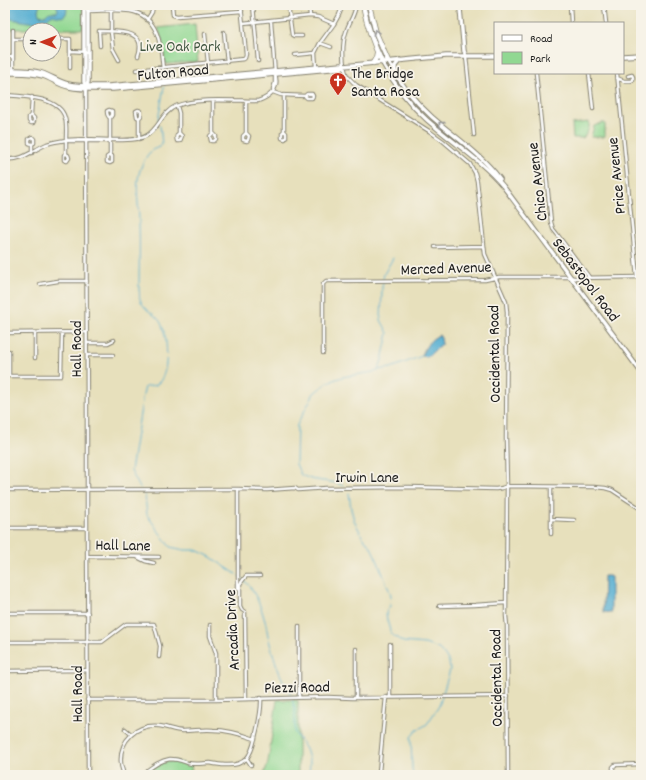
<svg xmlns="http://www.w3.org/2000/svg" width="646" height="780" viewBox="0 0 646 780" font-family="Dekko,sans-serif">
	<rect width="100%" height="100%" fill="#f7f3e8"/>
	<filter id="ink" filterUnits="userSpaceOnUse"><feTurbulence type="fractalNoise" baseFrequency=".025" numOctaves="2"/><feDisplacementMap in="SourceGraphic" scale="8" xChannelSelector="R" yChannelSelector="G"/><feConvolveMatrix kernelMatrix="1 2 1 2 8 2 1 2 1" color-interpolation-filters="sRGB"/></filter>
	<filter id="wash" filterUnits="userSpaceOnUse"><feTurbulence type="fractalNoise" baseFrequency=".012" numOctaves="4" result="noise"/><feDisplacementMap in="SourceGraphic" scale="16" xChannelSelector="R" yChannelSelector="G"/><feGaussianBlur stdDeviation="0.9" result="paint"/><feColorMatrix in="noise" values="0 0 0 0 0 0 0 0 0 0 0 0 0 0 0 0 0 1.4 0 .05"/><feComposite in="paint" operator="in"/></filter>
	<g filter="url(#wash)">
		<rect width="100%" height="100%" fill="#e7e0bc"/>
		<path fill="#91d892" stroke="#567a57" d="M5,5H83V29H5Z
			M195,24L198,62L167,64L165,63L162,40L158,28Z
			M589,122C590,129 587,133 583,138H573L572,124Z
			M602,123H605V136L604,137H591L594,126Z
			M277,700H298V775H264L268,762Z
			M175,761L191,765L192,775H152L150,772C154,762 166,762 175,761Z"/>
		<path fill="#53add1" stroke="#386476" d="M5,5H40L38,10L39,15L45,16C49,11 51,12 57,12L58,9L56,5H65L67,10L66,14L62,17L51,15C49,17 46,19 43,21C33,25 16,19 5,18Z
			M439,335L441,338L442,344L427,357L422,356C424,348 430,339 439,335Z
			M604,576H609L611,577V613L604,612L603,610Z"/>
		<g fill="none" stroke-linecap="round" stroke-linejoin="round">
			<path stroke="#53add1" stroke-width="1" d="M158,120L164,87
				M383,279L384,274L393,258
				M378,370L391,368L422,356
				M343,486C336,481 325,482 317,480C311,480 306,477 301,475L296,464L297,425L314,393L328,382L342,377L367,373L378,371L382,360L388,333L381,320L382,288L383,282
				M140,488L131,471L143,395L145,387L156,385C158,383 161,381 162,378C169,365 168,332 159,320C153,313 143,309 140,299C139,297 140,293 139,290C139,267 140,245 139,222C139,200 133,181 144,161C146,157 149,152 154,149C157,148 159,148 162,145L161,134L160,126
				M141,491L145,495L147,515L170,547L185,550H196L209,556L236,574
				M349,493L351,509L354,520L362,536L371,547L378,562L391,595L390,606L387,610L386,614L387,620L391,634L403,642L425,644L439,649L446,657L449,662L450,670L439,706L427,724L416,731L411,737L412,769L413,775
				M239,576C252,585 260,603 264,618C267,625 267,633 269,640C274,658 280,679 291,695
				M292,699L295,709V733L306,749L310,762L309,775"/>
		</g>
	</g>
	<g filter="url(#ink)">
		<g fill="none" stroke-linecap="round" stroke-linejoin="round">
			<defs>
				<path id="minor" d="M172,5L173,15L177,16L242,11
					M253,5L258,61
					M288,5L292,35L294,36H302
					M309,5L310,16
					M343,5L356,8
					M356,5C355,15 349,22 346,32C342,43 342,65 347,76C350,79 353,82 356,85L429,131L443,141L470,164L475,173L477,181L485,254L503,295L506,302L507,312L506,438L507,486L506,616L507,626L508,775
					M570,5L571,23
					M604,5L606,23
					M87,11C101,11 116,9 130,11C164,17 161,56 164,82
					M111,11V32L113,49L119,60
					M130,11L131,5
					M147,20L152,12L153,5
					M271,21L275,74V83L273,89
					M243,23L310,16L318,17L334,24
					M13,30V71
					M224,32L227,62
					M205,34L208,63
					M13,39H30
					M54,39H70V68
					M320,43L331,47
					M100,46L99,31C116,32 148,28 138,56
					M70,51L88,52
					M32,54V55
					M52,54V57
					M295,55L315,53
					M466,56L474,135
					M5,57H13
					M316,67L315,53L320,43L334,24L339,15L343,5
					M136,70L244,59L245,58L246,54L241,5
					M536,73L551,222L553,229L557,234L589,277
					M589,73L593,109
					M617,73L637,277
					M617,78L624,81H631L633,80V77L632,75L628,76
					M86,89L87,437V528L88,775
					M273,92L281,95L305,96L307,98H312L313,96L312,94H307L305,96
					M5,95C23,96 60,97 65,118C67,125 66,133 66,140C59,141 53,142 47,144C31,151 23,161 5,159
					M284,95V131L282,133V138L285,139L286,137V133L284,131
					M213,101V133L210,136L211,141H214L216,139V136L213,133
					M246,101V133L243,136V140L247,141L248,140L249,136L246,133
					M177,106L179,113V133C176,135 176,137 177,141H180L182,136L179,133
					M31,115L34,118V121L33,123H31L29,121V117L31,115L32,97
					M110,118C107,116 107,114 107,111L109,110L112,111V115L110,118V155L107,157V162L110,163L112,162V156L110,155
					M139,118L137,117L136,111L138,110L141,111V116L139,118V139
					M66,140L69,141H107L110,140C119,140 138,141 146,136C159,129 161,113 176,106C196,97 236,101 258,101C270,97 280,88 275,74
					M66,140L86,139L109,140
					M32,144L29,143V139L32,137L34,139V143L32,144V153
					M66,154L68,155L69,158L67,161L64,160V155L66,154V140
					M435,247L484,246
					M40,284L58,281H87
					M5,333L87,332
					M35,333V358
					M87,343H108L114,340
					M9,351V376
					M323,353V284L326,281L485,280L499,277H568L574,278L641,277
					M87,355H113
					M5,376H61L62,333
					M551,487V534
					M5,490L232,489H238L267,490L295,488L298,490L326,488L409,487L496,489L502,488L507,486L594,487L605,488L612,490L641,509
					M551,519L574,520
					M5,528H87
					M87,556L159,557
					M137,557L145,561L154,563
					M238,588V489
					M439,606L475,605L506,603
					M5,613H88
					M210,625V636L216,653V700
					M299,626V697
					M5,642H102L126,624H154L160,646L159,657
					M390,644V697
					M356,649V698
					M5,671L87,670
					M246,699L245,612L242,610L240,606V584L246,576H260
					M87,700H216L327,697L353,698L508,696
					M125,729L131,734
					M247,759L251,765
					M147,770L150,775
					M379,772L386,697
					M124,775C123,771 121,767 121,763C119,740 137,724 159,726C167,727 175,731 183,731C193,731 203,729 213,730C228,730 241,734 255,739
					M141,775C151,768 158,761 170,759C177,759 182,761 188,763C195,765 203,763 210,763C215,764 220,765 225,765C246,766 251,756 255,738C258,724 262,712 261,698
					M613,775V767L615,765L641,764"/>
				<path id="major" d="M84,5V82L86,88
					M460,5V9L464,51L466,56
					M623,56L641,55
					M388,61C399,82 414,101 432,117C455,137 481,154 500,179
					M382,62C394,84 409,104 427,120C452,142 481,160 503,186L641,372
					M5,70C17,70 30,69 42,73C51,76 59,82 68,84C81,87 96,86 109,86L341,65L344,66
					M396,72L395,69V66L400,60
					M5,73C18,73 30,72 43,76C52,79 59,85 69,87C83,90 99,89 113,89L341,68L344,66L446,56H495
					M86,88L88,82V5"/>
				<path id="highway" d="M363,5C367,25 373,44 382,62
					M369,5L376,33L388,61
					M373,63L376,58L377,53"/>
			</defs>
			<use href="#minor" stroke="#827e6c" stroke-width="4.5"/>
			<use href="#major" stroke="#827e6c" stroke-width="5.5"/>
			<use href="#highway" stroke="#827e6c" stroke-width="6"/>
			<use href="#minor" stroke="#fff" stroke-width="2.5"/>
			<use href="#major" stroke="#fff" stroke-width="3.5"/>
			<use href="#highway" stroke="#fff" stroke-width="4.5"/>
		</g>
		<defs><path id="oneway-chevron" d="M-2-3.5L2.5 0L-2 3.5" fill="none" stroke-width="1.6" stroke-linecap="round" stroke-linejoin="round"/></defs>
		<g stroke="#999">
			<use href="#oneway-chevron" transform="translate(376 32) rotate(-108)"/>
			<use href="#oneway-chevron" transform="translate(441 124) rotate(-141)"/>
		</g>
	</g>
	<defs>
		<symbol id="church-pin" viewBox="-11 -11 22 30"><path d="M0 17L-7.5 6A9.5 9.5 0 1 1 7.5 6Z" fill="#c8321e" stroke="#f7f3e8"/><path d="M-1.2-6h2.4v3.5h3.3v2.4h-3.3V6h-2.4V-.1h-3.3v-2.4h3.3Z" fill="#fff"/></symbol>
	</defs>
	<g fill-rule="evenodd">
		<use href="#church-pin" x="328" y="71" width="20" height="27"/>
	</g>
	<g text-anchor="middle" stroke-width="3.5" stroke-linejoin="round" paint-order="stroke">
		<g font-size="16" fill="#3f543f" stroke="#f7f3e8">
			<text x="180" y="51">Live Oak Park</text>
		</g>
		<g font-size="16" fill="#1c1c1c" stroke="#f7f3e8">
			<text transform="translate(173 71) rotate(-5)" y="6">Fulton Road</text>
			<text transform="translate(615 176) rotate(-96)" y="6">Price Avenue</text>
			<text transform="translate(536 182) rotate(-97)" y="6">Chico Avenue</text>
			<text transform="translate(446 267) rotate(-2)" y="6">Merced Avenue</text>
			<text transform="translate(587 279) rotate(53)" y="6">Sebastopol Road</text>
			<text transform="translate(75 349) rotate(-90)" y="6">Hall Road</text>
			<text transform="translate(493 354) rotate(-91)" y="6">Occidental Road</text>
			<text x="367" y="482">Irwin Lane</text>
			<text transform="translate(123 544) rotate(1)" y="6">Hall Lane</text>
			<text transform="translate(231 630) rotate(-93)" y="6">Arcadia Drive</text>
			<text transform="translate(495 678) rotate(-91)" y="6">Occidental Road</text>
			<text transform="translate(297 686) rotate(-1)" y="6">Piezzi Road</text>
			<text transform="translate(76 694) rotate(-90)" y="6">Hall Road</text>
		</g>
		<g font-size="16" fill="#1c1c1c" stroke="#f7f3e8" text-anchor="start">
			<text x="351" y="78">The Bridge<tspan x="351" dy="18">Santa Rosa</tspan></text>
		</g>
	</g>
	<rect width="646" height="780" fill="none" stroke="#f7f3e8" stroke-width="20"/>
	<rect x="494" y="22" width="130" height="52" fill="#f7f3e8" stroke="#9f9d96"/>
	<rect x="502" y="35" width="20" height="6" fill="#ffffff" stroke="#9f9d96"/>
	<text x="530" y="42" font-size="12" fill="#1c1c1c">Road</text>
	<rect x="502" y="52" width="20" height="12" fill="#91d892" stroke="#9f9d96"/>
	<text x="530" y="62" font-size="12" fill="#1c1c1c">Park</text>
	<g transform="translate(42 42) rotate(270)"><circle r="19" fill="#f7f3e8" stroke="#9f9d96"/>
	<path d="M0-3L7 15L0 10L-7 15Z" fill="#c8321e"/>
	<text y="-6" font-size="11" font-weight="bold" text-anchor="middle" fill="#1c1c1c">N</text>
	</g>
</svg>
